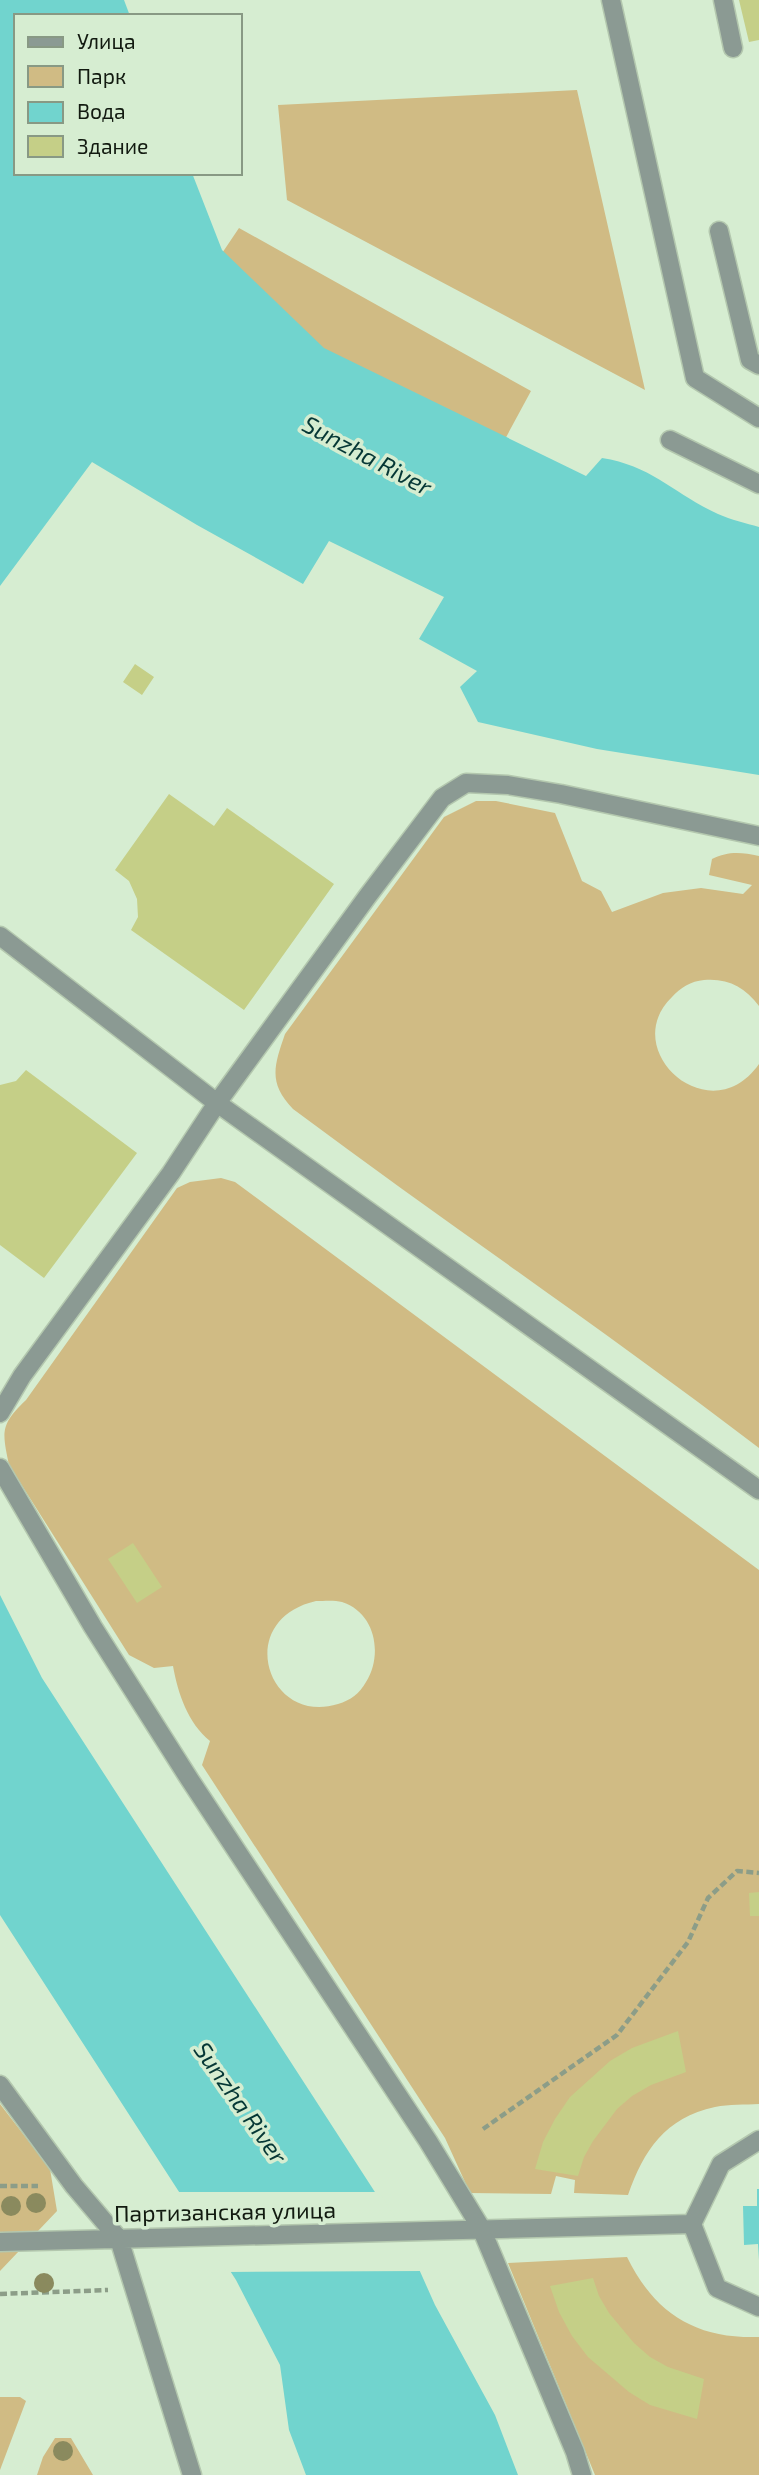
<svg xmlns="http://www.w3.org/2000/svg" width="759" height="2475" viewBox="0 0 759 2475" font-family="'Exo 2',sans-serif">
	<rect width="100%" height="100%" fill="#d6edd1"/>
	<path fill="#d0bb84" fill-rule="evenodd" d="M577,90L645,390L287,200L278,105Z
		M239,228L531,391L430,578L109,421Z
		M476,801H496L555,813L582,881L601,891L612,912L663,893L701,888L743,894L752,885L709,875L712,859C728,851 741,852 759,856V1006C745,987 728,978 704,980C691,981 680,988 672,997C617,1050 710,1134 759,1064V1448C606,1331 447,1224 293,1109C268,1083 274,1066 285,1034L444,817Z
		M221,1178L235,1182L759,1570V2104C745,2105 729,2104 715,2107C665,2118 644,2150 628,2195L574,2193L575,2180L556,2176L551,2194L470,2193L445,2138L202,1765L210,1741C188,1723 178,1694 173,1666L154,1668L129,1655L9,1465C2,1431 0,1425 26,1400L177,1188L190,1182ZM316,1601C324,1601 335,1600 342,1602C376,1613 383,1655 366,1682C359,1694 351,1700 338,1704C267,1726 233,1620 316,1601Z
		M0,2104L50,2169L57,2211L0,2271Z
		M627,2257C655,2314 696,2339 759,2337V2475H595L508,2263Z
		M0,2397H20L26,2401L0,2470Z
		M55,2438H71L93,2475H37L43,2457Z"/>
	<path fill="#71d4ce" d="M0,0H124L130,16H16V173H192L222,250L324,348L586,476L602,458C653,466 674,494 718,514C731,520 746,523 759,527V775L597,749L478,722L460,687L477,671L419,639L444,597L329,541L303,584L197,525L92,462L0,586Z
		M0,1595L42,1678L406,2240L435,2305L495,2415L518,2475H306L289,2430L280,2365L236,2280L0,1915Z
		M757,2189H759V2260L758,2244L744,2245L743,2206H757Z"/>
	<path fill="#d6edd1" d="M176,2192H379L409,2238L424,2271L227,2272Z"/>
	<path fill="#c5cf87" d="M739,0H759V40L749,42Z
		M135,664L154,677L142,695L123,682Z
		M169,794L214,826L227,808L334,884L244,1010L131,930L138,917L137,899L129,881L115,870Z
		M26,1070L137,1153L44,1278L0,1245V1085L16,1081Z
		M133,1543L162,1587L137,1603L108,1559Z
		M759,1892V1916H750L749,1893Z
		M678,2031L686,2072L651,2085L632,2096L617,2109L593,2141L584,2157L578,2176L535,2169L543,2142L555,2119L570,2097L610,2061L632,2048Z
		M593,2278L599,2296L609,2313L634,2343L650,2357L668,2367L704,2379L697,2419L650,2405L629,2392L588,2357L572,2336L559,2312L550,2286Z"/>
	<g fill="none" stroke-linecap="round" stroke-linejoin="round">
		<defs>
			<path id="minor" d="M611,0L695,378L759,418
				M723,0L733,48
				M719,231L750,360L759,365
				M670,440L759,484
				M0,936L217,1103L759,1490
				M0,1413L22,1376L171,1173L217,1103L367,897L442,798L466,783L508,785L561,794L759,836
				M0,1468L93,1627L190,1780L428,2141L481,2228L575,2452L582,2475
				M0,2085L74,2186L119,2239L192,2475
				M759,2140L721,2164L692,2224L717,2288L759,2307
				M0,2242L692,2224"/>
		</defs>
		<use href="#minor" stroke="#b3c7ae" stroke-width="21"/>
		<path stroke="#8c9d88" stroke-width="4.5" stroke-dasharray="7 3.5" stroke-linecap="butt" d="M483,2129L617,2035L688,1942L708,1898L737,1871L759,1873
			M0,2186H38
			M0,2294L108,2290"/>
		<use href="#minor" stroke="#8b9a93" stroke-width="18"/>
	</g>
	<g fill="#8a8a5e">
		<circle cx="36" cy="2203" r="10"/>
		<circle cx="11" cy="2206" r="10"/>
		<circle cx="44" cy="2283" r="10"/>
		<circle cx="63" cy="2451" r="10"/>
	</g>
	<g text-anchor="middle" stroke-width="7" stroke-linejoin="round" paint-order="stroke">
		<g font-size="23" fill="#121a10" stroke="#d6edd1">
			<text transform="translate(225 2212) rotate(-1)" y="8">Партизанская улица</text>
		</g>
		<g font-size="24" font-style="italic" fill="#053735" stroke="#d6edd1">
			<text transform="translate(367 456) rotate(28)" y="8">Sunzha River</text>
			<text transform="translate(240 2103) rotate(55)" y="8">Sunzha River</text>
		</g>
	</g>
	<rect x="14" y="14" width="228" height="161" fill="#d6edd1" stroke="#889984" stroke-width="2"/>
	<rect x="28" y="37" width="35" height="10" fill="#8b9a93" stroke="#889984" stroke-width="2"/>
	<text x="77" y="49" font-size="21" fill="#121a10">Улица</text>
	<rect x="28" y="66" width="35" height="21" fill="#d0bb84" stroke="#889984" stroke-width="2"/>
	<text x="77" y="84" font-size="21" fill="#121a10">Парк</text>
	<rect x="28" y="102" width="35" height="21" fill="#71d4ce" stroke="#889984" stroke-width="2"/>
	<text x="77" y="119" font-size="21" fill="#121a10">Вода</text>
	<rect x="28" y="136" width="35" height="21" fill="#c5cf87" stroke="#889984" stroke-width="2"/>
	<text x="77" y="154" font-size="21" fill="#121a10">Здание</text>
</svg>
